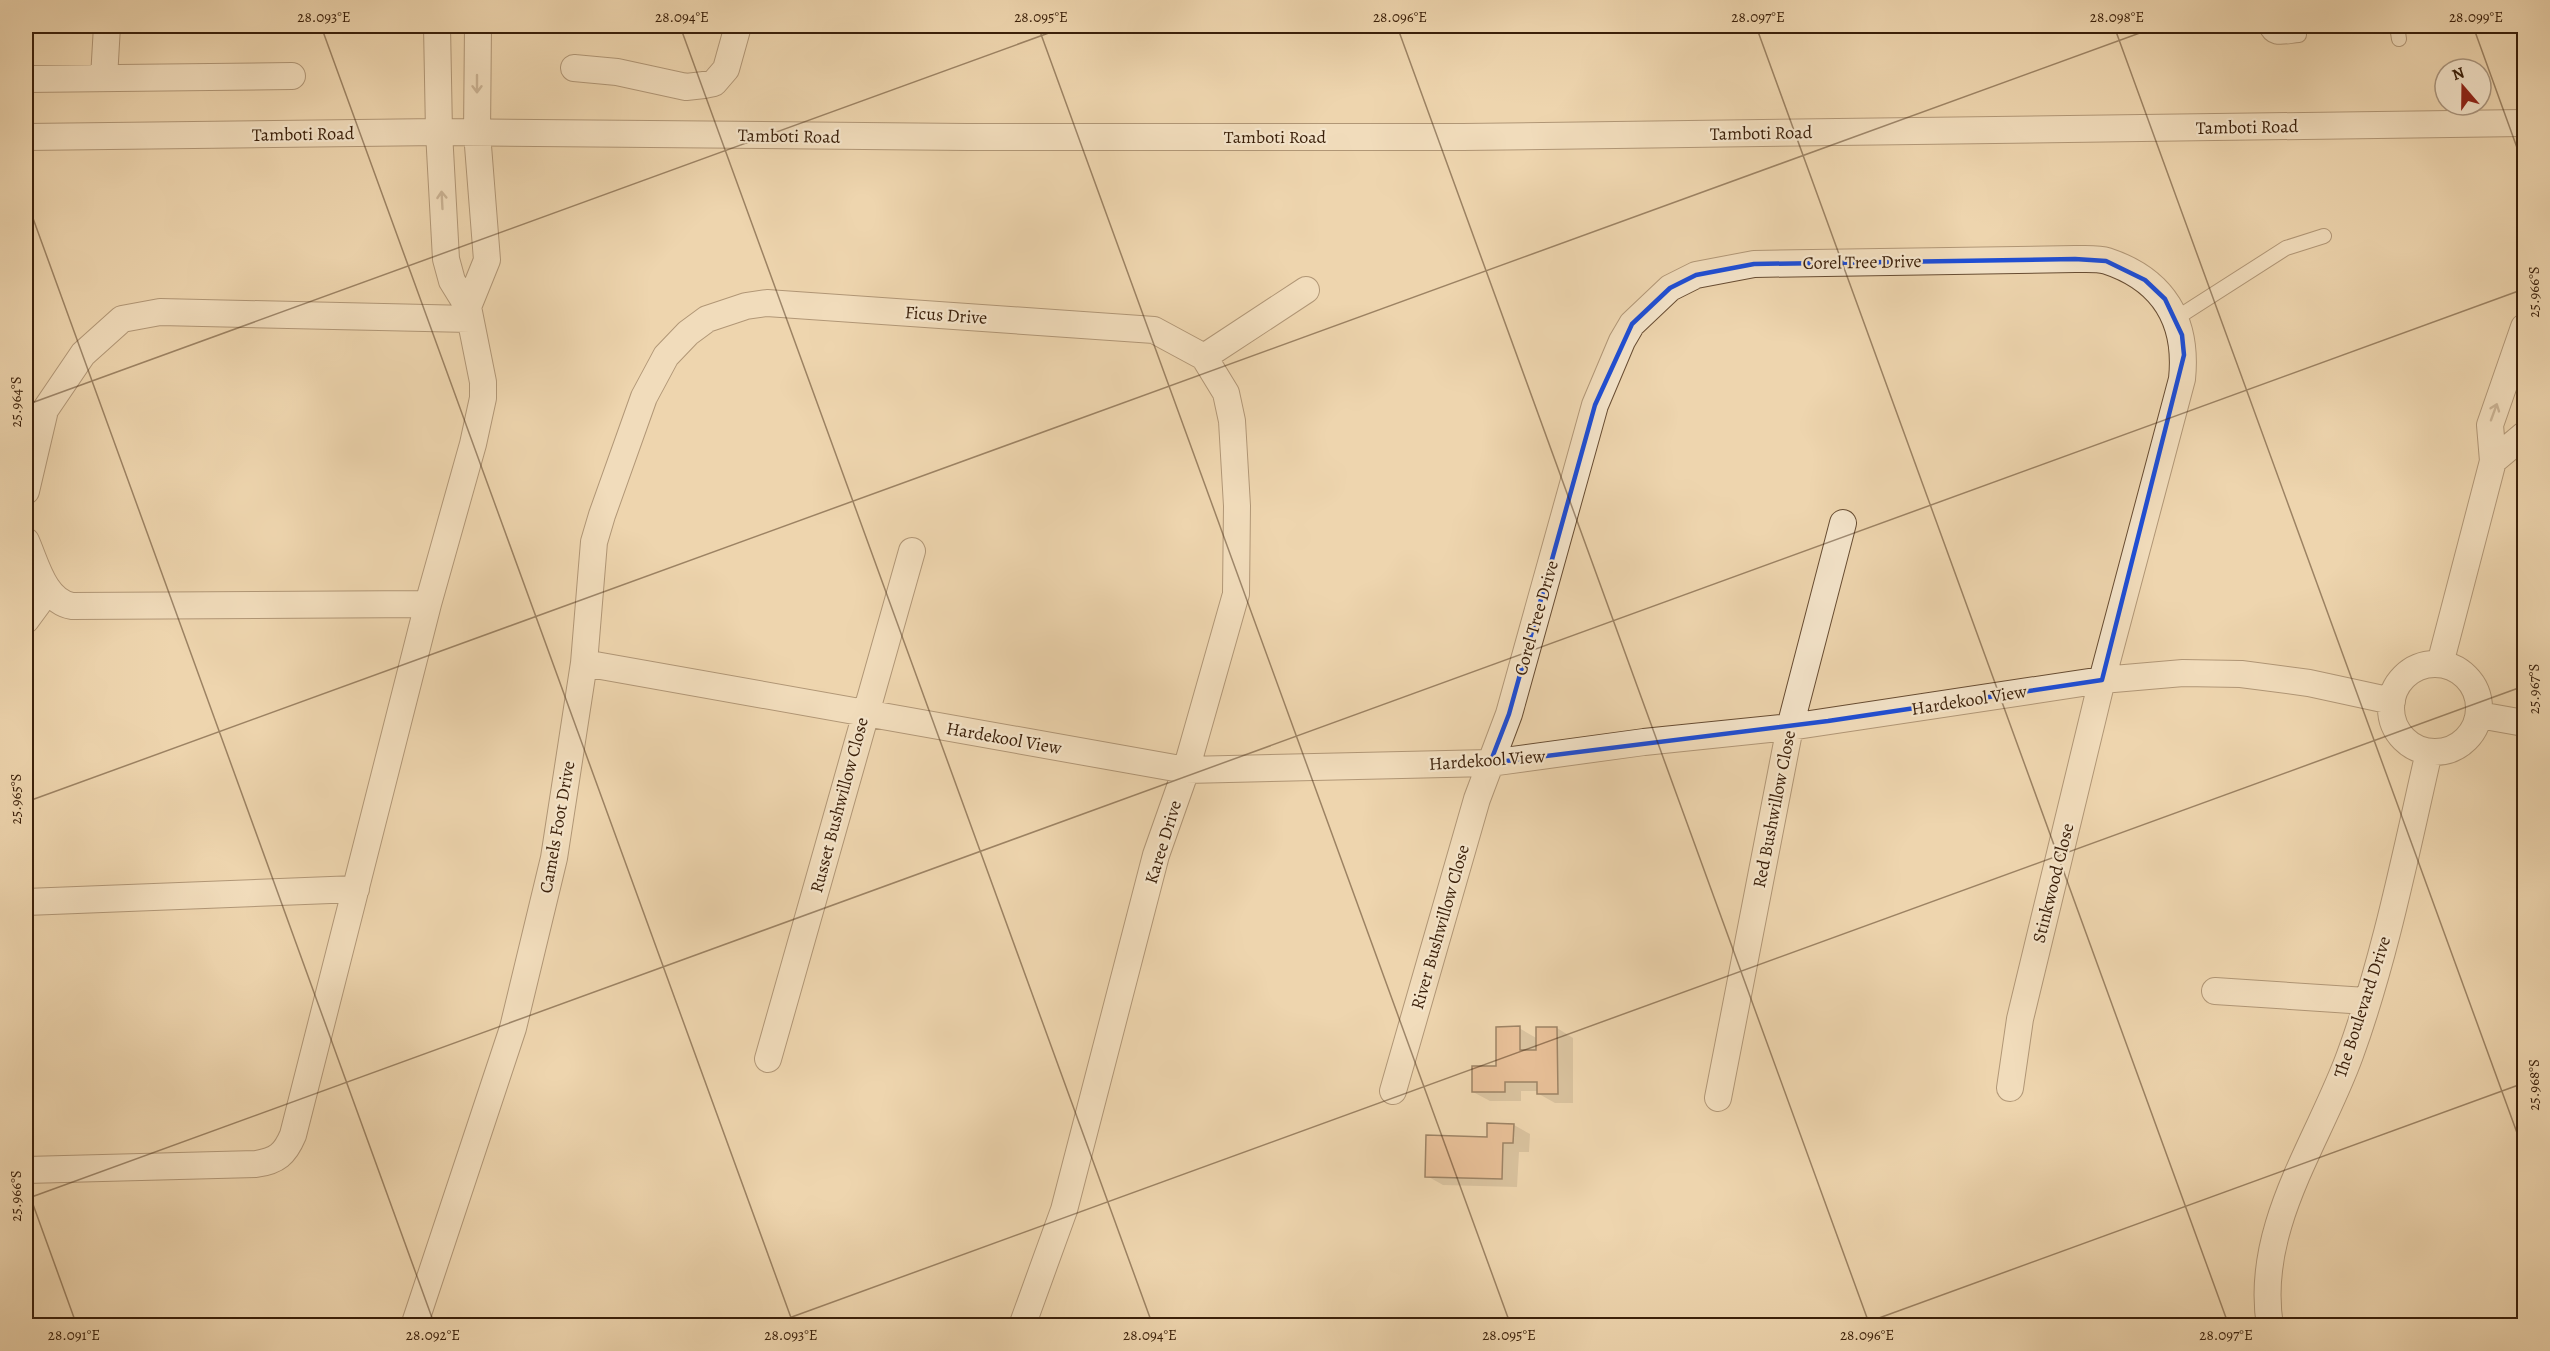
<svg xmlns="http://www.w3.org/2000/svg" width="2550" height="1351" viewBox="0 0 2550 1351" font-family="Alegreya,serif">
	<rect width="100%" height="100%" fill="#eed5ae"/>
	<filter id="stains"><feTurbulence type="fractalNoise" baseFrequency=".00333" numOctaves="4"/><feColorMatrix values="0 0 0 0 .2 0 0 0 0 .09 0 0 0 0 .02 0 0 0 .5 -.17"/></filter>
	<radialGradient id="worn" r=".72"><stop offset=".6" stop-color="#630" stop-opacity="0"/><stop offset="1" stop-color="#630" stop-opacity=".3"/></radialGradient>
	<path fill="#0003" d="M1519,1028L1538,1039L1557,1028L1573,1038V1103H1555L1539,1094V1091H1521V1101H1490L1473,1092L1497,1067Z
		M1514,1125L1530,1134L1529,1152H1519L1517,1187L1443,1185L1427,1176Z"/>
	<path fill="#dea47b" stroke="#3a1f09" stroke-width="1.5" d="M1520,1026V1050H1536V1027H1557L1558,1094H1537V1082H1505V1092H1472V1066H1496V1027Z
		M1487,1123L1514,1124L1513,1143H1503L1502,1179L1425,1177L1426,1135L1487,1137Z"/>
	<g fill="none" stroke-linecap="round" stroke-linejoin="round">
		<defs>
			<path id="service" d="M2266,26C2271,42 2285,36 2299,35
				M2397,26L2399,39
				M2175,319L2286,248L2324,236"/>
			<path id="minor" d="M574,68L617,72L686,87L704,85L714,83L726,69L738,26
				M104,78L107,26
				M26,79L292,76
				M26,137L439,132L967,137H1463L2524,123
				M468,307L487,260L477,133L478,26
				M1204,357L1306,290
				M2493,461L2524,435
				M26,491L45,410L83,354L122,319L160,312L470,319
				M26,541C36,563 44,601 72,606L428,604
				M26,620L48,590
				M584,663L1186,770L1490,763L1644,742L1790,727L2102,680L2183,673L2241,674L2309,683L2392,701
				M2440,664L2493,461L2490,425L2524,327
				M2391 708a44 44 0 1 1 88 0a44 44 0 1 1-88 0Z
				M2479,715L2524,723
				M26,902L356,889
				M2215,991L2366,1001
				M768,1059L912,551
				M1393,1091L1477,799L1509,714L1595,405L1622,341L1632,324L1670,288L1696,275L1754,264L2075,259C2085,259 2098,258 2107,261C2164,280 2188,321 2182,379L2102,680L2020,1019L2010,1088
				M1718,1098L1790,727L1843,523
				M26,1170L256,1164C277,1161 285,1154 293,1135L428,604L473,444L483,398V382L468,307L452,281L446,259L439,132L437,26
				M414,1326L513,1028L554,858L584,663L594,542L602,515L644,397L666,356L688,333L707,319L746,306L767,303L1154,330L1204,357L1226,393L1232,421L1237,506L1236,594L1186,770L1156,855L1064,1210L1022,1326
				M2270,1326C2254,1228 2318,1143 2350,1055C2385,959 2406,852 2429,752"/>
		</defs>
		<use href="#service" stroke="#674c32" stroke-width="16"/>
		<use href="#minor" stroke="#674c32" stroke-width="28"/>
		<use href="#service" stroke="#f4e4ca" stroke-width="14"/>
		<use href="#minor" stroke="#f4e4ca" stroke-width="26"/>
	</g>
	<defs><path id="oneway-shaft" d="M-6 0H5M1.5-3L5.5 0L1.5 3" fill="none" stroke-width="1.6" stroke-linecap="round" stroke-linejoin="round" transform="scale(1.5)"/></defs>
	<g stroke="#a08b73">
		<use href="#oneway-shaft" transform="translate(477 84) rotate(90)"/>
		<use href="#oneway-shaft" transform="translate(442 200) rotate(-93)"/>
		<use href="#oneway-shaft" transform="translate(2494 412) rotate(-70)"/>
	</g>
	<path d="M0 0H2550V1351H0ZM2075,259L2106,261L2145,280L2165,299L2182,335L2184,355L2102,680L1828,721L1490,763L1509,714L1595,405L1632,324L1670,288L1696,275L1754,264Z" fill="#eed5ae" fill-opacity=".55" fill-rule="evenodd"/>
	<path fill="none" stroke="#1d4ed8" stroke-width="4.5" stroke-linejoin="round" d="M2075,259L2106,261L2145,280L2165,299L2182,335L2184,355L2102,680L1828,721L1490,763L1509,714L1595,405L1632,324L1670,288L1696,275L1754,264Z"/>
	<path fill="none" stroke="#3a1f09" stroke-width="1.5" stroke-opacity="0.45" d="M321,26L794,1326M680,26L1153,1326M1038,26L1511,1326M1397,26L1870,1326M1756,26L2229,1326M2114,26L2524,1152M2473,26L2524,167M26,199L435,1326M26,405L1068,26M26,802L2159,26M26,1185L77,1326M26,1199L2524,289M767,1326L2524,686M1857,1326L2524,1083"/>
	<g text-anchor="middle" stroke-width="4.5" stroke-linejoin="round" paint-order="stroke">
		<g font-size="18" fill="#3a1f09" stroke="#f4e4ca">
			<text transform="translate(2247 127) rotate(-1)" y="6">Tamboti Road</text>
			<text transform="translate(1761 133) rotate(-1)" y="6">Tamboti Road</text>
			<text transform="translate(303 134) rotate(-1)" y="6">Tamboti Road</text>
			<text transform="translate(789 136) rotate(1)" y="6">Tamboti Road</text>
			<text x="1275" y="143">Tamboti Road</text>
			<text transform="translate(1862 262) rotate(-1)" y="6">Corel Tree Drive</text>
			<text transform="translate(946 315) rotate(4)" y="6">Ficus Drive</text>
			<text transform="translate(1536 618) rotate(-74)" y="6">Corel Tree Drive</text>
			<text transform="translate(1969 700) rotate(-9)" y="6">Hardekool View</text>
			<text transform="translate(1004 738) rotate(10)" y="6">Hardekool View</text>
			<text transform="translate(1487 760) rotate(-4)" y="6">Hardekool View</text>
			<text transform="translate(839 805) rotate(-75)" y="6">Russet Bushwillow Close</text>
			<text transform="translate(1774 809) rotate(-79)" y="6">Red Bushwillow Close</text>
			<text transform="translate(557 827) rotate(-80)" y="6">Camels Foot Drive</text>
			<text transform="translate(1163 842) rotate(-73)" y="6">Karee Drive</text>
			<text transform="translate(2053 883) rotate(-76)" y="6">Stinkwood Close</text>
			<text transform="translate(1440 927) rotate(-74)" y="6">River Bushwillow Close</text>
			<text transform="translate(2362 1007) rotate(-72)" y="6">The Boulevard Drive</text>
		</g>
	</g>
	<rect width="2550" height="1351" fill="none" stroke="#eed5ae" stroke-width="66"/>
	<g transform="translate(2463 87) rotate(340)"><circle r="28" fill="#f4e4ca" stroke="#aa957d" stroke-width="1.5"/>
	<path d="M0-4.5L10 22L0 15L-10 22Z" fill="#8f2418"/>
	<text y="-9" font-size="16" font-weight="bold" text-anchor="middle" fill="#3a1f09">N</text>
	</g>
	<rect x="33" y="33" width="2484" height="1285" fill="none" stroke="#3a1f09" stroke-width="2"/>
	<g font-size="15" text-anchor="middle" fill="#3a1f09">
		<text x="324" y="22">28.093°E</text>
		<text x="682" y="22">28.094°E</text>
		<text x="1041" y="22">28.095°E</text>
		<text x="1400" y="22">28.096°E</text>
		<text x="1758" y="22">28.097°E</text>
		<text x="2117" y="22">28.098°E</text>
		<text x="2476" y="22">28.099°E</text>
		<text transform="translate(2534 292) rotate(-90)" y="5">25.966°S</text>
		<text transform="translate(16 402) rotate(-90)" y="5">25.964°S</text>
		<text transform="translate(2534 689) rotate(-90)" y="5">25.967°S</text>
		<text transform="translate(16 799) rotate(-90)" y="5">25.965°S</text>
		<text transform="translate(2534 1085) rotate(-90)" y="5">25.968°S</text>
		<text transform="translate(16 1196) rotate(-90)" y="5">25.966°S</text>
		<text x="74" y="1340">28.091°E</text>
		<text x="433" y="1340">28.092°E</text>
		<text x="791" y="1340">28.093°E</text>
		<text x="1150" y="1340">28.094°E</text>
		<text x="1509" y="1340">28.095°E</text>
		<text x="1867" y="1340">28.096°E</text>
		<text x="2226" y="1340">28.097°E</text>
	</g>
	<rect width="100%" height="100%" filter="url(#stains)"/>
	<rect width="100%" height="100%" fill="url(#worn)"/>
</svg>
